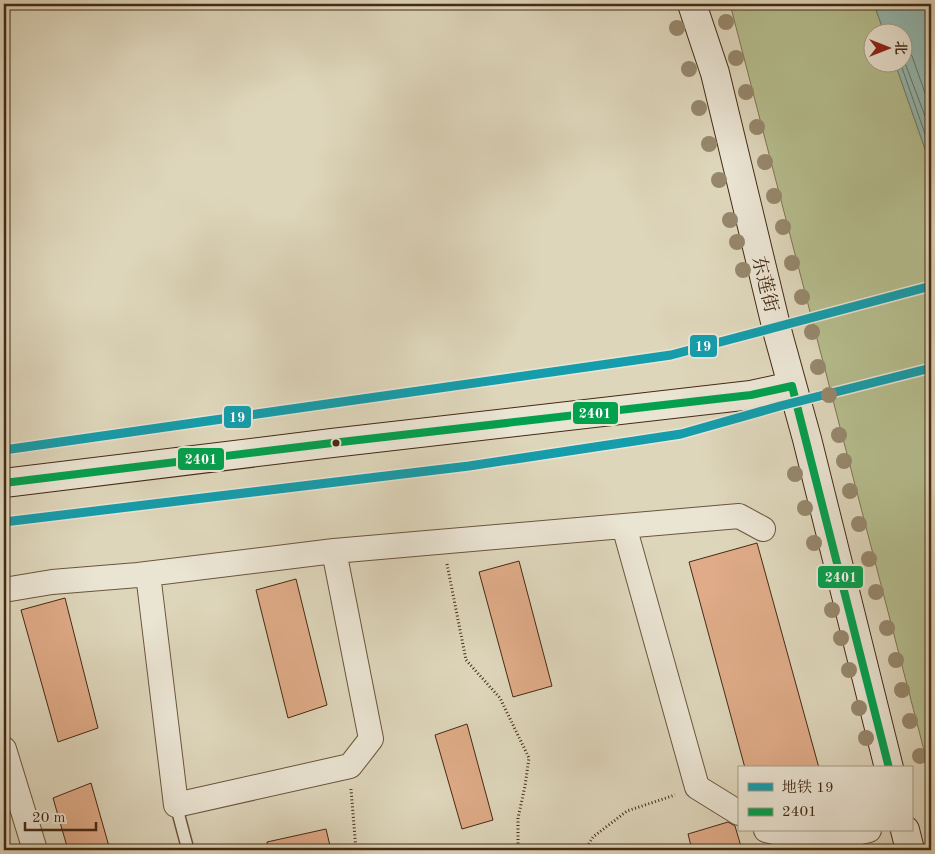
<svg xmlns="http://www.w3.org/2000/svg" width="935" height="854" viewBox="0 0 935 854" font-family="'Old Standard TT','Noto Serif SC',serif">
	<rect width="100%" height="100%" fill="#ded6bb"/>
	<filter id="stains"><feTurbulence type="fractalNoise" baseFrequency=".004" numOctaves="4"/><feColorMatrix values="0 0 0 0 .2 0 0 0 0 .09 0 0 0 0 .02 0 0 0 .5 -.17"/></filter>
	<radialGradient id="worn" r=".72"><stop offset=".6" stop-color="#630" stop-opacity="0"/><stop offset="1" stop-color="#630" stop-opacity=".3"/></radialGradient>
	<path fill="#b5bd8e" stroke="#7d7450" d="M730,4H874L884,32H872V62L895,63L931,166V777Z"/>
	<path fill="#93b9b1" stroke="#748072" d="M874,4H931V166L895,63L902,62V32H884Z"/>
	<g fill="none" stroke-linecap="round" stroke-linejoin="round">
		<path stroke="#6c7262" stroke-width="1" d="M902,46L908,50L912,56L931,110
			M902,55L931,132
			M900,62L931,151"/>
	</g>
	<path fill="#dfab88" stroke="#452a13" d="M757,543L819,768H745L689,562Z
		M519,561L552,686L513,697L479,572Z
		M296,579L327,705L288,718L256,590Z
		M65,598L98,728L58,742L21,610Z
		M467,724L493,820L462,829L435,735Z
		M91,783L110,850H68L53,798Z
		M728,822L735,826L742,850H692L688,834Z
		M326,829L331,850H268L267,842Z"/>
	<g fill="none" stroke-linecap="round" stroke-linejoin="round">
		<defs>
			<path id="lane" d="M176,805L188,850"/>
			<path id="street" d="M624,526L697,787L739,813
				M148,574L176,805L350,766L371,739L334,551
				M4,590L52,582L138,575L334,551L739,516L763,529
				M4,749L35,850
				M766,830L783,834L826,840L869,830"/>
			<path id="secondary" d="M692,4L715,73L778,334L807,439L889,768
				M4,483L332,443L751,395L792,386
				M905,830L910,850"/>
		</defs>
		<use href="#lane" stroke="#6b553d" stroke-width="14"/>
		<use href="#street" stroke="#6b553d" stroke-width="26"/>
		<use href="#secondary" stroke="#452a13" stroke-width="30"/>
		<path stroke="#452a13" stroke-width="3" stroke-dasharray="1 2.5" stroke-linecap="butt" d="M447,564L466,660L500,698L529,758L525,786L518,818V848
			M351,789L356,850
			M516,850L518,848H531L537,850
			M585,850L593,837L627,811L675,795"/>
		<use href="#lane" stroke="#eae4d3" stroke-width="11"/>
		<use href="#street" stroke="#eae4d3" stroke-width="24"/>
		<use href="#secondary" stroke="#eae4d3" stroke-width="28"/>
		<defs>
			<path id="bus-1" d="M792,386L889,768
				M4,483L332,443L751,395L792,386"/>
		</defs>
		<use href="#bus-1" stroke="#eae4d3" stroke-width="11"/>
		<use href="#bus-1" stroke="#03a04e" stroke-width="8"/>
		<defs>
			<path id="metro-1" d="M4,450L671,355L931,286
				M4,522L469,466L681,434L780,406L931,368"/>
		</defs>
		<use href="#metro-1" stroke="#eae4d3" stroke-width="12"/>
		<use href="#metro-1" stroke="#159dab" stroke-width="9"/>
	</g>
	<g fill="#96876c">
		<circle cx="726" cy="22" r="8"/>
		<circle cx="677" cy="28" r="8"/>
		<circle cx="736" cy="58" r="8"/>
		<circle cx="689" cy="69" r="8"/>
		<circle cx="746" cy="92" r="8"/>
		<circle cx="699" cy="108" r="8"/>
		<circle cx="757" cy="127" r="8"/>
		<circle cx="709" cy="144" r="8"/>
		<circle cx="765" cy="162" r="8"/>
		<circle cx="719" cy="180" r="8"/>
		<circle cx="774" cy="196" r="8"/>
		<circle cx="730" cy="220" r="8"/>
		<circle cx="783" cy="227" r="8"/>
		<circle cx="737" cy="242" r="8"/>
		<circle cx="792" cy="263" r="8"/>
		<circle cx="743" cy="270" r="8"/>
		<circle cx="802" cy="297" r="8"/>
		<circle cx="812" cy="332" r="8"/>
		<circle cx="818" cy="367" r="8"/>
		<circle cx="829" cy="395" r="8"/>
		<circle cx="839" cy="435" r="8"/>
		<circle cx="844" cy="461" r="8"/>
		<circle cx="795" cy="474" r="8"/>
		<circle cx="850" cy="491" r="8"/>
		<circle cx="805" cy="508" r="8"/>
		<circle cx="859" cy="524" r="8"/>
		<circle cx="814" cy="543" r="8"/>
		<circle cx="869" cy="559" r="8"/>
		<circle cx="824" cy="575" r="8"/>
		<circle cx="876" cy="592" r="8"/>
		<circle cx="832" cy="610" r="8"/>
		<circle cx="887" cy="628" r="8"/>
		<circle cx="841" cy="638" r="8"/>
		<circle cx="896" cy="660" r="8"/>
		<circle cx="849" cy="670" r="8"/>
		<circle cx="902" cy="690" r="8"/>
		<circle cx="859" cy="708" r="8"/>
		<circle cx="910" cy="721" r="8"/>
		<circle cx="866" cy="738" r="8"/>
		<circle cx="920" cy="756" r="8"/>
	</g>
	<circle fill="#452a13" stroke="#eae4d3" stroke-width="2" cx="336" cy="443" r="4.5"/>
	<g text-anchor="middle" stroke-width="5" stroke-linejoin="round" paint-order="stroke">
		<g font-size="19" fill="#452a13" stroke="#eae4d3">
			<text transform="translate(766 284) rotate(76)" y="7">东莲街</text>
		</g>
	</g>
	<g stroke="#eae4d3" stroke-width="2">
		<rect x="689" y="334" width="29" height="24" rx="5" fill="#159dab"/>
		<rect x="572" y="401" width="47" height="24" rx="5" fill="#03a04e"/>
		<rect x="223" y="405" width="29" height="24" rx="5" fill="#159dab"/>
		<rect x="177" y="447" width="48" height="24" rx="5" fill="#03a04e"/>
		<rect x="817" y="565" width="47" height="24" rx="5" fill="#03a04e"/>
	</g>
	<g font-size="14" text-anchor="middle" font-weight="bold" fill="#fff">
		<text x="703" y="351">19</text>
		<text x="595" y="418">2401</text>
		<text x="237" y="422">19</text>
		<text x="201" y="464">2401</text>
		<text x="841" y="582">2401</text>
	</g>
	<rect width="935" height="854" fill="none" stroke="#ded6bb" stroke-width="20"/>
	<rect x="5" y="5" width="925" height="844" fill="none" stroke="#452a13" stroke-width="2.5"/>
	<rect x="10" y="10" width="915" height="834" fill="none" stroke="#452a13"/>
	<rect x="738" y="766" width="175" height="65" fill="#eae4d3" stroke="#a89a86"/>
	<rect x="748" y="783" width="25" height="8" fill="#159dab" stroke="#a89a86"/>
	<text x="782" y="792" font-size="15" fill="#452a13">地铁 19</text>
	<rect x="748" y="808" width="25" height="8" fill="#03a04e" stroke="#a89a86"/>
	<text x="782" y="816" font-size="15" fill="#452a13">2401</text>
	<g transform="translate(888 48) rotate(90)"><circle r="24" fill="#eae4d3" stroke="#a89a86"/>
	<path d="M0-4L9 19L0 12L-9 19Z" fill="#8f2418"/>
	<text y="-8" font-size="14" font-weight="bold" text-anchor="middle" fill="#452a13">北</text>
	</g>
	<path d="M25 822v8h71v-8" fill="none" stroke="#452a13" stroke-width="2.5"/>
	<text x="32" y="822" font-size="15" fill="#452a13" stroke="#eae4d3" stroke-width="4" paint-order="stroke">20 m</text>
	<rect width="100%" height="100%" filter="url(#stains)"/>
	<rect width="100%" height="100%" fill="url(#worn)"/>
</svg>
